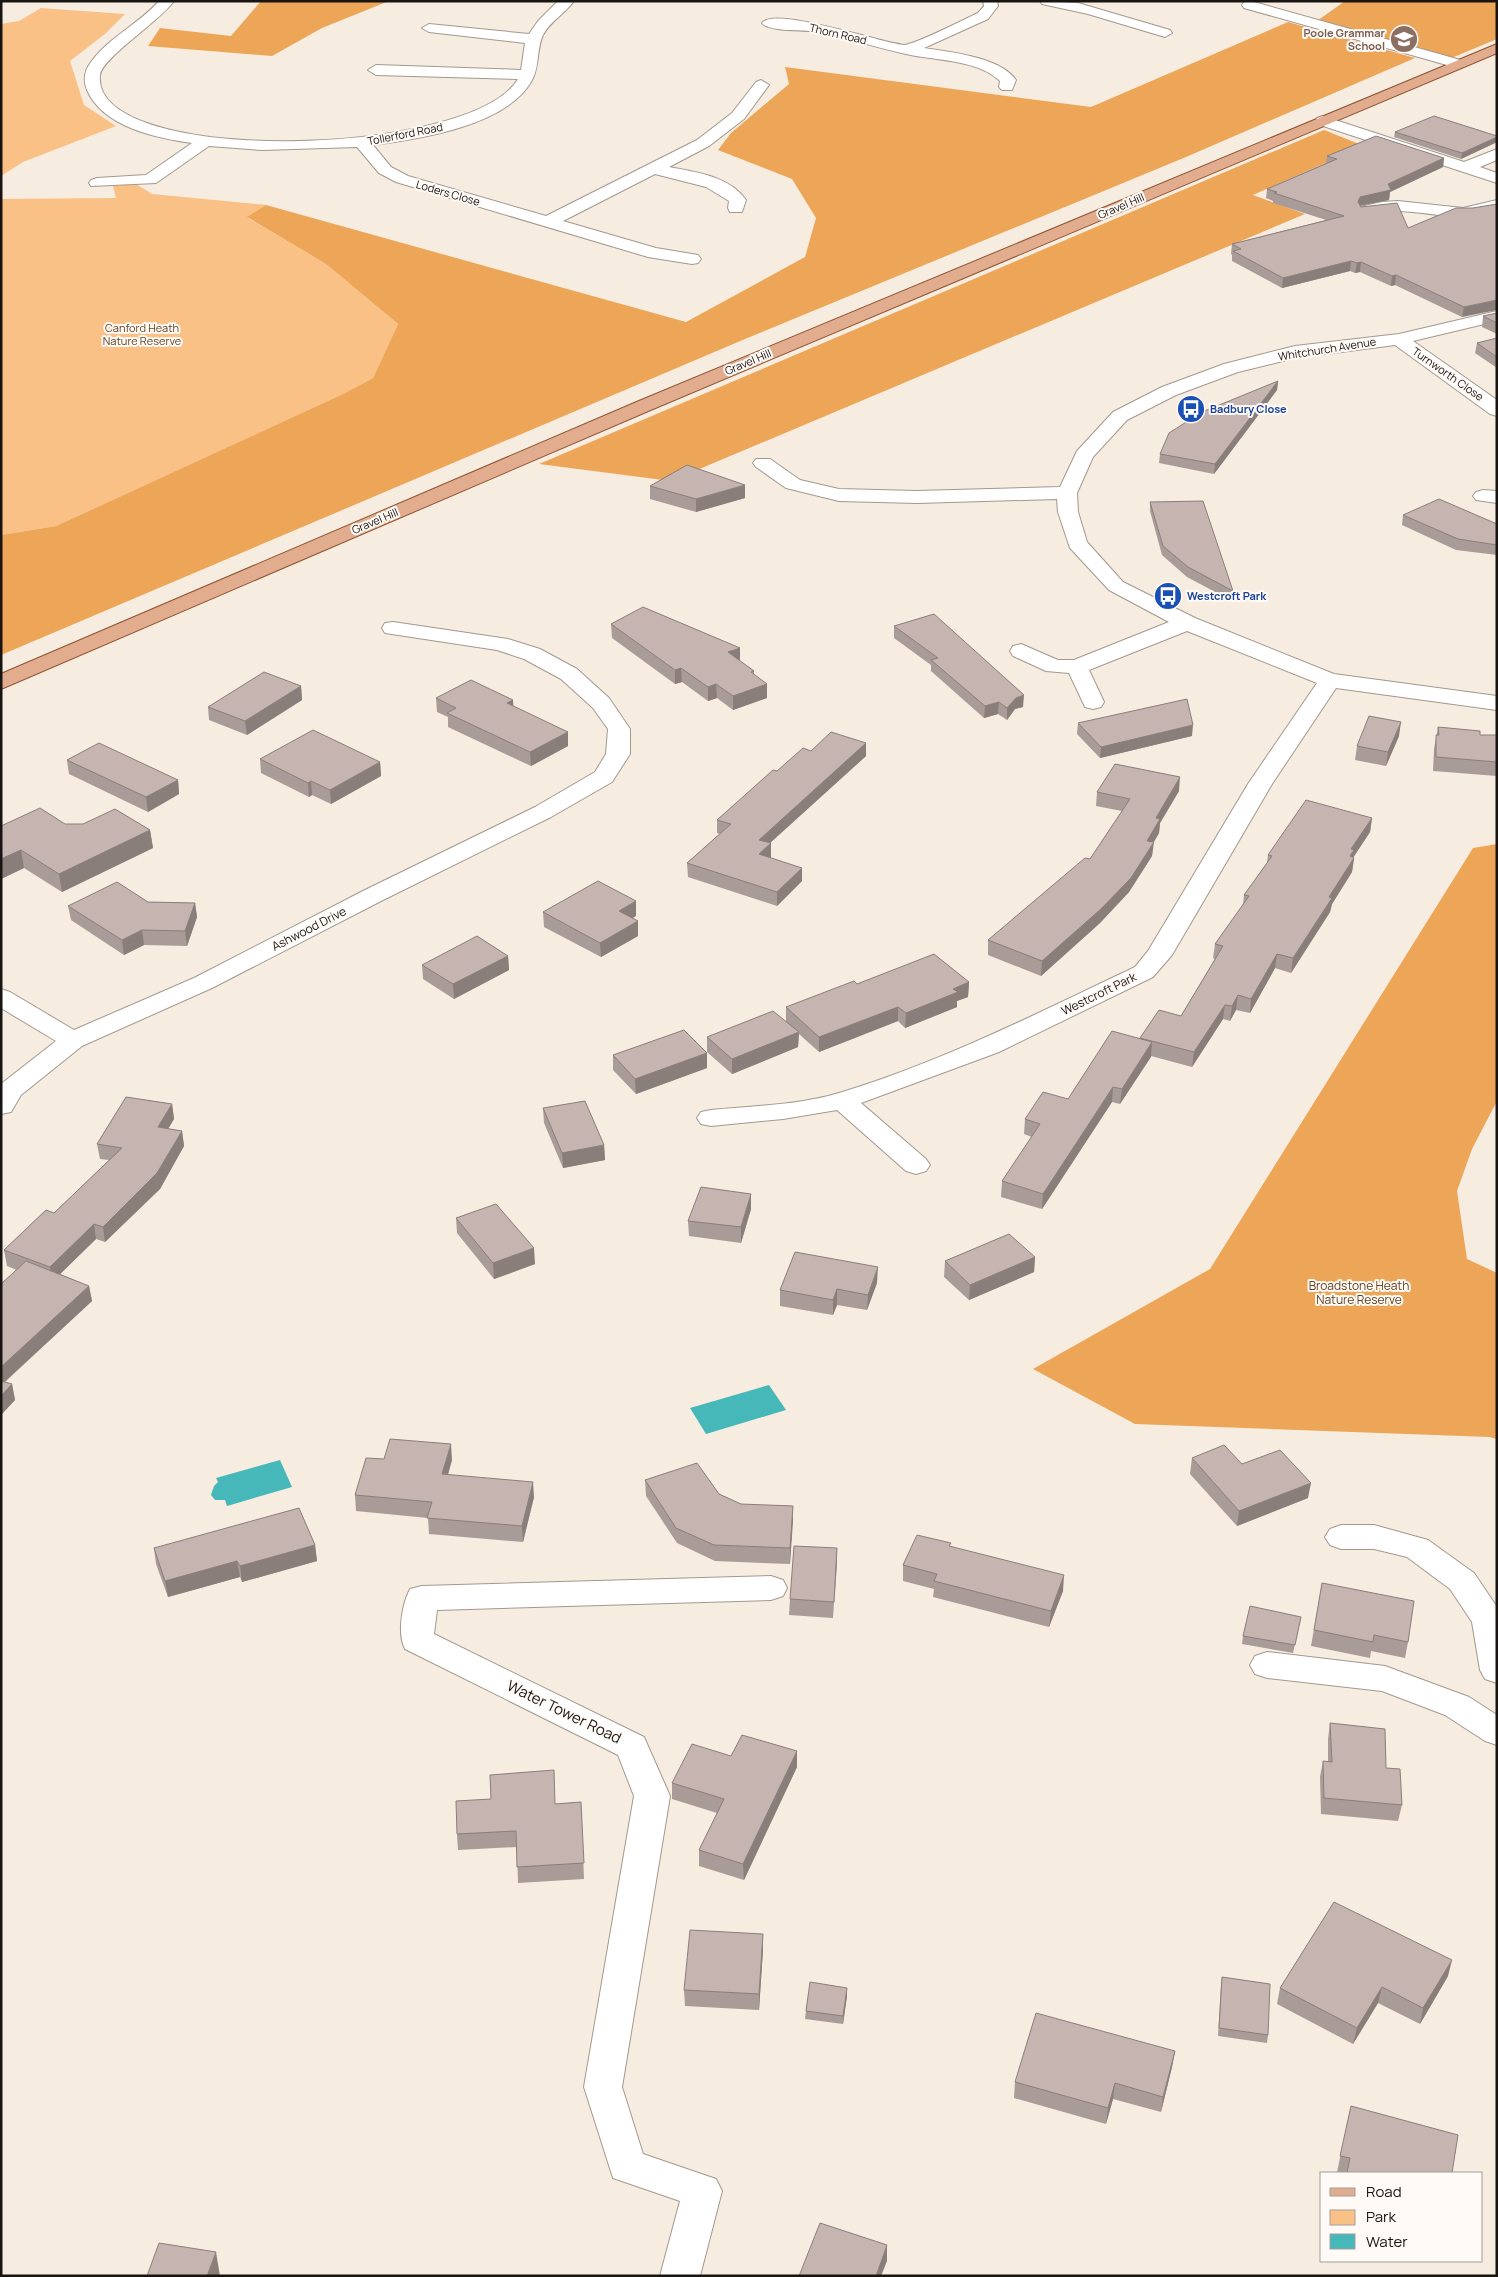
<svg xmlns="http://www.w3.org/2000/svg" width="1498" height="2277" viewBox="0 0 1498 2277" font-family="Manrope,sans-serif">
	<rect width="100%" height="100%" fill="#f7ece0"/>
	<path fill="#fac187" d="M41,8L125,14L105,34L70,61L84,105L116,126L23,162L1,176V24L19,21Z
		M136,184L152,194L266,205L248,218L326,264L398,324L373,378L345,393L56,526L1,535V199L116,198L113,186Z"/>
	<path fill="#eda658" d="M261,1H389L322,28L272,56L148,46L160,28L231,36Z
		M1345,1H1497V39L1449,59L1317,21Z
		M1288,22L1415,58L1186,157L745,339L1,655V535L56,526L345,393L373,378L398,324L326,264L247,217L266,205L686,322L805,257L816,218L792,179L718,150L731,133L789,84L785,67L1091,107Z
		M1324,130L1364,146L1253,195L1305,214L671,481L539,464Z
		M1497,844V1101L1472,1149L1457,1191L1467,1259L1497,1273V1439L1489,1437L1135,1424L1033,1369L1210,1269L1473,848Z"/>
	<path fill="#46b8b9" d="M769,1385L786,1410L706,1434L690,1408Z
		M280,1460L292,1487L227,1506L225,1500H215L211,1495L214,1486L218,1482L216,1478Z"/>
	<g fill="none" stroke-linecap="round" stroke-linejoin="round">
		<defs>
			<path id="minor" d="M159,1H174C160,21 102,58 100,75C90,167 471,158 518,79L376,75L368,70L376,65L521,70L525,43L429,32L422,28L429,24L529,34L538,21L558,1H574C565,14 550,21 543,35C536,50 540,68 531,82C505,126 419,139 373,145L391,167L408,176L546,216L697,140L732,113L756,82L761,80L769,85L744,119L709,146L669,167C695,172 730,176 746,200L742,212H730L728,208L729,201L706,187L655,174L563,221L656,248L698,255L701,259L698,263L692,264L648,257L396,182L379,173L357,147L262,150L209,146L156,183L91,186L89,183L91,180L97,178L146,175L192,143C156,138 103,127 87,90C83,80 84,71 91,62C109,37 139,24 159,1Z
				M983,1H997L998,6L988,19L924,48C950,52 1000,57 1016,80L1012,90H1002L999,87L1000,81C977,59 936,61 906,54C874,47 842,36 809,31C799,30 767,31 762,23C774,6 882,43 904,45C914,45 965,19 978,13L984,6Z
				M1040,1L1078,3L1170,30L1172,33L1165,37L1088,14L1042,4Z
				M1244,2H1254L1464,61L1467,64L1464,67H1454L1244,8L1242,5Z
				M1323,116L1464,162L1497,149V160L1480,167L1497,173V183L1317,124L1315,121L1317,118Z
				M1497,200V211C1460,223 1434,212 1398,211C1385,211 1372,217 1360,215L1358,211L1360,207L1382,202L1398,201L1463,208Z
				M1497,311V321L1413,341L1497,400V416L1490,414L1395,345L1295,358L1238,372L1176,395L1127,420L1093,457L1077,493L1078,512L1087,542L1123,582L1195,618L1334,674L1497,696V710L1336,688L1272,784L1172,955L1153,977L999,1052L861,1103L926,1159L930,1165L926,1171L916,1174L906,1171L837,1110L783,1119L711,1126L701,1124L697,1118L701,1112L711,1110C752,1106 800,1105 839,1093C942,1062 1038,1013 1135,967L1148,951L1248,784L1317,683L1187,631L1089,670L1104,702L1101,707L1093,709L1085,707L1069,673L1046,671L1013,656L1010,651L1013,646L1021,644L1058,660H1074L1169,622L1109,590L1070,548L1058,512L1057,499L917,503L839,501L786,488L756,467L753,463L756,459H770L800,480L839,489L917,491L1060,487L1077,451L1113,412L1162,387L1224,364L1295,346L1399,334Z
				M1483,490L1497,491V503L1476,500L1473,496L1476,492Z
				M393,622L508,639L540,649L577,669L609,698L630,729V754L612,782L551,817L383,900L212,988L82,1046L21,1095L11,1112L1,1114V1084L56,1041L1,1008V989L10,992L74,1030L194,978L365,890L535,807L595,772L606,754L608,729L593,708L561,679L524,659L497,650L385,633L382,628L385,623Z
				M1341,1525H1374L1428,1540L1474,1573L1497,1607V1683L1485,1679L1480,1670L1472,1622L1450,1589L1407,1557L1374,1549H1341L1330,1545L1325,1537L1330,1529Z
				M771,1576L783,1580L787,1588L783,1596L771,1600L437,1610L434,1634L644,1737L670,1796L622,2087L643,2154L716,2179L722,2191L700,2276H660L680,2201L613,2178L584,2087L634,1796L618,1755L405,1649C397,1634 402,1604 410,1589L422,1586Z
				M1267,1652L1385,1666L1469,1697L1497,1715V1745L1485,1741L1445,1715L1382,1691L1267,1678L1255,1674L1250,1665L1255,1656Z"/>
			<path id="major" d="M1497,44V53L653,409L1,689V674L639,401Z"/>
		</defs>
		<use href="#minor" stroke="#a3988e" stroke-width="2"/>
		<use href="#major" stroke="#8e5432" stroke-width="2"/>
		<use href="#minor" fill="#fff" fill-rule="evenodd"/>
		<use href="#major" fill="#e2ad8f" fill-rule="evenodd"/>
	</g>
	<path fill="#a99b97" d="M1395,132L1497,136V142L1461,159L1394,137Z
		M1327,156L1444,158L1443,167L1390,192L1389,200L1360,206L1361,207L1408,228L1473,208L1497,204L1462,317L1395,285L1391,286L1360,272L1355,273L1350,271L1282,288L1232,261V255L1231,254L1232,244L1326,220L1273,203V201L1266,198L1267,189L1326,163Z
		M1497,313V334L1482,327L1483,316Z
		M1497,338V368L1475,353L1477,343Z
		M1278,381L1277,390L1214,474L1159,463L1160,454Z
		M650,486L745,498L696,512L650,499Z
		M1150,502L1233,591L1232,601L1187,577L1162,555L1150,511Z
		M1403,515L1497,524V555L1456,550L1402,525Z
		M611,624L740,648V661L754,671V675L767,684V698L733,710L717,698L708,701L682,682L675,684L612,638Z
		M894,626L1023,707L1015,709L1007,720L998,714L984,718L931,671V665L894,638Z
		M301,686L302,700L247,735L209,720L208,707Z
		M436,698L513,700V706L568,746L531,766L448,727V717L437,712Z
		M1078,723L1192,736L1100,758L1077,734Z
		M1438,727L1480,735H1497V776L1433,771L1434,749Z
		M1399,736L1386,766L1355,760L1357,746Z
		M866,743V756L770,843H771V857L770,858L802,881L777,906L688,877L687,863L720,834L717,833V820L777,771L811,751Z
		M260,759L380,762L381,776L331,804L312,795L309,797L261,773Z
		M67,760L178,780L179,794L148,812L69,774Z
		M1179,791L1160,823L1159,833L1153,842L1152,856L1129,892L1100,923L1041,976L988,955V940L1090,859L1122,811L1096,806L1097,792Z
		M1372,818L1370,832L1353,857L1354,858L1352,872L1332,904L1330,912L1291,973L1275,968L1250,1013L1236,1010L1230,1021L1223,1019L1192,1067L1151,1056L1120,1104L1112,1102L1042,1209L1001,1197L1002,1181L1032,1137L1024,1134L1025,1119L1068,1099L1140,1038L1181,1016L1215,959L1213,958L1215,944L1243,905L1244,895L1267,863L1268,855Z
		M65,824L150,830L153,848L62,892L24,868L1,879V826Z
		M636,901V916L632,918L638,921V936L601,957L544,927L543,912Z
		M148,902L195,903L197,917L187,946L144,945L124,955L71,920L68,906Z
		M508,956L509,970L454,999L423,979L422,965Z
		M969,982L968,997L957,1001V1007L905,1028L898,1021L819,1052L799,1034L798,1047L732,1074L707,1052V1037L786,1021V1007L857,984Z
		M707,1053V1068L636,1094L613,1070V1055Z
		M126,1097L172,1104L174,1119L168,1129L182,1131L184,1146L160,1189L105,1242L96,1239L60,1274L89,1286L92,1301L5,1382L12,1384L15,1400L1,1415V1284L17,1270L7,1266L4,1250L46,1210L54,1213L109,1160L100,1159L97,1144Z
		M543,1108L604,1145L605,1160L563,1168L544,1123Z
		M751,1194V1209L741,1243L689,1236L688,1221Z
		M456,1218L535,1264L494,1279L457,1233Z
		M1035,1257L1034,1272L969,1300L944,1277L945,1261Z
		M877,1283L867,1310L837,1305L833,1315L780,1306V1290Z
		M1192,1458L1242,1464L1308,1498L1237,1526L1190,1474Z
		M384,1459L452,1460L448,1475L534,1497L523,1542L429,1534L428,1518L356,1511L355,1495Z
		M645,1480L719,1494L741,1504L793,1506L790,1564L715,1561L677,1543L646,1496Z
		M315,1545L317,1561L242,1582L240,1577L168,1597L156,1564L154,1548Z
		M950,1547L1063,1591L1049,1627L933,1597L934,1589L903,1581V1565Z
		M837,1548L833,1618L789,1615L790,1599Z
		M1322,1583L1408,1642L1405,1658L1371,1651L1370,1658L1311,1646Z
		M1301,1617L1293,1653L1242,1644L1243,1636Z
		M1330,1723L1386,1768L1402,1805L1398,1821L1321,1814L1320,1777L1323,1761L1328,1762V1739Z
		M797,1751V1767L744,1880L699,1866V1850L717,1813L672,1799V1783L731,1756Z
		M581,1802L584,1879L518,1883L517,1847L458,1850L457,1834L556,1804Z
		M763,1934V1950L759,2010L685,2006L684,1990Z
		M1448,1976L1420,2024L1378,2003L1353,2044L1277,2004L1280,1988Z
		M1222,1977L1268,2035L1267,2043L1218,2036L1221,1985Z
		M847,1988V1996L843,2024L805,2019L806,2011Z
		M1175,2051L1172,2067L1161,2112L1113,2099L1106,2124L1014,2098L1015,2082Z
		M1351,2106L1452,2173H1342L1337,2172Z"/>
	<path fill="#8a7e7b" d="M1497,137V142L1461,159L1462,153Z
		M1444,158L1443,167L1390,192L1389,200L1358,206V202L1360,197Z
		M1351,261L1350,271L1282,288L1283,278Z
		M1361,262L1360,272L1355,273L1357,263Z
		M1396,275L1395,285L1391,286L1392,276Z
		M1497,300V310L1462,317L1464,307Z
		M1278,381L1277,390L1214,474L1215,464Z
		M745,485V498L696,512V499Z
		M740,648V662L728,652Z
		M681,668L682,682L675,684V670Z
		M716,684L717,698L708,701V687Z
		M767,684V698L733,710V696Z
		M301,686L302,700L247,735L245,721Z
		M1024,695L1023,707L1015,709L1007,720V708L1016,698Z
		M513,700L514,714L507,703Z
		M999,702L998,714L984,718L985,706Z
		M1401,722L1399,736L1386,766L1388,752Z
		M1193,725L1192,736L1100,758L1101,747Z
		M568,732V746L531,766L530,752Z
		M866,743V756L759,853V840Z
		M380,762L381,776L331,804L330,790Z
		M1180,777L1179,791L1160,823L1159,833L1150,849L1154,842L1152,856L1129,892L1100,923L1041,976L1042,961L1147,841L1156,818Z
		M178,780L179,794L148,812L146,797Z
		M311,781L312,795L309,797L308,783Z
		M1372,818L1370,832L1353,858H1354L1352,872L1332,904L1330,912L1291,973L1293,958L1329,897L1351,849Z
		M150,830L153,848L62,892L59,874Z
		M771,843V857L759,868V854Z
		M21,850L24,868L1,879V859Z
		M802,868V881L777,906V892Z
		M636,901V916L619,926V911Z
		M195,903L197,917L187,946L185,931Z
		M638,921V936L601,957L600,943Z
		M142,930L144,945L124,955L122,940Z
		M1277,954L1275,968L1250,1013L1251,999Z
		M508,956L509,970L454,999L453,984Z
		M969,982L968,997L957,1001V1007L905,1028L906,1013L953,989Z
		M1238,995L1236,1010L1230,1021L1232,1006Z
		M1225,1005L1223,1019L1192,1067L1194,1052Z
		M898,1007V1021L819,1052V1037Z
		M799,1032L798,1047L732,1074V1059Z
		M1152,1042L1151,1057L1120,1104L1122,1089Z
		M707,1053V1068L636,1094L635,1079Z
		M1113,1087L1112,1102L1042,1209L1043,1194Z
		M172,1104L174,1119L160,1142L158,1127Z
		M182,1131L184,1146L160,1189L105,1242L103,1227Z
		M604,1145L605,1160L563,1168L562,1153Z
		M751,1194V1209L741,1243V1227Z
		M94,1224L96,1239L52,1282L50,1267Z
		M534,1248L535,1264L494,1279L493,1263Z
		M1035,1257L1034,1272L969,1300L970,1285Z
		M878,1267L877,1283L867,1310L868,1295Z
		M89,1286L92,1301L1,1385V1367Z
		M837,1289V1305L833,1315V1300Z
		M12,1384L15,1400L1,1415V1396Z
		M451,1444L452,1460L443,1490L442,1474Z
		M533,1482L534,1497L523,1542L522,1526Z
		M1311,1483L1308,1498L1237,1526L1239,1511Z
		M793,1506V1522L790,1564V1548Z
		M315,1545L317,1561L242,1582L240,1566Z
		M837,1548V1564L833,1618L834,1602Z
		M237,1561L240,1577L168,1597L165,1581Z
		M1064,1575L1063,1591L1049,1627L1051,1611Z
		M797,1751V1767L744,1880L743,1864Z
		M763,1934V1950L759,2010V1994Z
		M1452,1960L1448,1976L1420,2024L1423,2008Z
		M1382,1987L1378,2003L1353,2044L1357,2028Z
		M847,1988V1996L843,2024V2016Z
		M1175,2051L1172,2067L1161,2112L1163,2097Z
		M1115,2083L1113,2099L1106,2124L1108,2108Z
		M887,2245V2261L881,2276H876Z
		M216,2252L220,2276H207Z"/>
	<path fill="#c5b4b0" stroke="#8a7e7b" d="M1434,116L1497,136V137L1462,153L1395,132Z
		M1376,136L1444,158L1388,184L1391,190L1360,197L1358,202L1361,207L1397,203L1408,228L1456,208H1473L1497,204V300L1464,307L1396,275L1392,276L1361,262L1357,263L1351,261L1283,278L1233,251L1241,249L1232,244L1344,216L1274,193L1277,192L1267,189L1337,159L1327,156Z
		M1497,313V323L1483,316Z
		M1497,338V357L1477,343Z
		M1278,381L1215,464L1160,454L1169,433L1202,412Z
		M687,465L745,485L696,499L650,486Z
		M1439,499L1497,524V545L1458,539L1403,515Z
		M1203,501L1233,591L1188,567L1163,546L1150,502Z
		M643,607L740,648L728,652L754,671L751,672L767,684L733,696L716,684L708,687L681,668L675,670L611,624Z
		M934,614L1024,695L1016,698L1007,708L999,702L985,706L931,660L938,658L894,626Z
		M264,672L301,686L245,721L208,707Z
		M471,680L513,700L507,703L568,732L530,752L447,713L456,708L436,698Z
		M1187,699L1193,725L1101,747L1078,723Z
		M1369,716L1401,722L1388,752L1357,746Z
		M1438,727L1480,731V735H1497V762L1436,757V735H1439Z
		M313,730L380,762L330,790L311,781L308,783L260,759Z
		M831,732L866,743L759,840L771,843L759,854L802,868L777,892L687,863L731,824L717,820L773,770L777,771L803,748L811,751Z
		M99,743L178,780L146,797L67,760Z
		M1115,764L1180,777L1156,818L1160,819L1147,841L1154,842L1131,878L1101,909L1042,961L988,940L1085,858L1090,859L1130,799L1097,792Z
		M1306,800L1372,818L1351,849L1354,850L1350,856L1354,858L1329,897L1332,898L1293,958L1277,954L1251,999L1238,995L1232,1006L1225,1005L1194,1052L1140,1038L1159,1010L1181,1016L1223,946L1215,944L1249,896L1244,895L1272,856L1268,855Z
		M40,808L65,824H83L115,809L150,830L59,874L21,850L1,859V826Z
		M598,881L636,901L619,911L638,921L600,943L543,912Z
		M117,882L148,902L195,903L185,931L142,930L122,940L68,906Z
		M477,936L508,956L453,984L422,965Z
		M934,954L969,982L953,989L958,992L906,1013L898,1007L819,1037L786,1007L854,981L857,984Z
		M773,1011L799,1032L732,1059L707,1037Z
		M684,1030L707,1053L635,1079L613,1055Z
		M1112,1031L1152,1042L1122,1089L1113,1087L1043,1194L1002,1181L1040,1124L1025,1119L1043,1092L1068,1099Z
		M126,1097L172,1104L158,1127L182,1131L157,1173L103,1227L94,1224L50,1267L4,1250L46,1210L54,1213L122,1148L97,1144Z
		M585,1101L604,1145L562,1153L543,1108Z
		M701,1187L751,1194L741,1227L688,1221Z
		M496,1204L534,1248L493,1263L456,1218Z
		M1009,1234L1035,1257L970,1285L945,1261Z
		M795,1252L878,1267L868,1295L837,1289L833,1300L780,1290Z
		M26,1261L89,1286L1,1367V1284Z
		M1,1381L12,1384L1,1396Z
		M390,1439L451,1444L442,1474L533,1482L522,1526L427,1518L432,1502L355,1495L366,1458L384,1459Z
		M1224,1445L1242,1464L1280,1450L1311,1483L1239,1511L1192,1458Z
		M697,1463L719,1494L741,1504L793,1506L790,1548L714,1545L676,1528L645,1480Z
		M299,1508L315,1545L240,1566L237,1561L165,1581L154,1548Z
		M917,1535L951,1543L949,1546L1064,1575L1051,1611L934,1581L937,1574L903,1565Z
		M794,1546L837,1548L834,1602L790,1599Z
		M1322,1583L1414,1601L1408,1642L1374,1635L1373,1642L1314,1630Z
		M1250,1606L1301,1617L1295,1645L1243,1636Z
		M1330,1723L1385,1729L1386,1768L1400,1769L1402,1805L1324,1798L1323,1761L1332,1762Z
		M742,1735L797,1751L743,1864L699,1850L724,1799L672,1783L692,1744L731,1756Z
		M554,1770L555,1804L581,1802L584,1863L517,1867L516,1831L457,1834L456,1801L491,1799L490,1775Z
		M1334,1902L1452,1960L1423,2008L1382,1987L1357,2028L1280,1988Z
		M690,1930L763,1934L759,1994L684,1990Z
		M1222,1977L1270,1984L1268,2035L1219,2028Z
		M810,1982L847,1988L843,2016L806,2011Z
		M1036,2013L1175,2051L1163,2097L1115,2083L1108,2108L1015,2082Z
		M1351,2106L1458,2135L1452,2173H1347L1350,2158L1340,2156Z
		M820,2223L887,2245L876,2276H799Z
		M159,2243L216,2252L207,2276H147Z"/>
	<defs>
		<symbol id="school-disc" viewBox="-11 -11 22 22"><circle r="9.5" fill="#8d6e63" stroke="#fffaf6"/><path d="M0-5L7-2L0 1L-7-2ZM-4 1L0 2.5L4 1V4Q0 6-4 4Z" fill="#fff"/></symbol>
		<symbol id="bus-disc" viewBox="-11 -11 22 22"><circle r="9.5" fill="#1a4fb4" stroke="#fffaf6"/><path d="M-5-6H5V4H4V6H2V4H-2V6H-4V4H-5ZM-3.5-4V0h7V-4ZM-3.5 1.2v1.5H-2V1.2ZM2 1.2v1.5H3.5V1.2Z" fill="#fff"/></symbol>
	</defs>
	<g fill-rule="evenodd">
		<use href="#school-disc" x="1388" y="23" width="32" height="32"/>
		<use href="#bus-disc" x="1175" y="393" width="32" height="32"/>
		<use href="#bus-disc" x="1152" y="580" width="32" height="32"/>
	</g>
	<g text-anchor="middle" stroke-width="4" stroke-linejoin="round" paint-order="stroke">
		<g font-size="11" font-weight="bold" fill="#785e54" stroke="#fffaf6" text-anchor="end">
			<text x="1385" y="37">Poole Grammar<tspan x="1385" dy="13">School</tspan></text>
		</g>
		<g font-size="11" fill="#181411" stroke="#fffaf6">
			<text transform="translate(838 34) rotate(13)" y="4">Thorn Road</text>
			<text transform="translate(405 134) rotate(-11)" y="4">Tollerford Road</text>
			<text transform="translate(448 193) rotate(16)" y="4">Loders Close</text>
			<text transform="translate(1121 206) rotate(-23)" y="4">Gravel Hill</text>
			<text transform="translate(1327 349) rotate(-9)" y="4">Whitchurch Avenue</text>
			<text transform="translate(748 362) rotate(-23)" y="4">Gravel Hill</text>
			<text transform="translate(1448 374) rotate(35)" y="4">Turnworth Close</text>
			<text transform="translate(375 521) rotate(-23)" y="4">Gravel Hill</text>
		</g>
		<g font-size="11" fill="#614323" stroke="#fffaf6">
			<text x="142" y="332">Canford Heath<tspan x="142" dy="13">Nature Reserve</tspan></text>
		</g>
		<g font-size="11" font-weight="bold" fill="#164399" stroke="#fffaf6" text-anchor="start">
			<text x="1210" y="413">Badbury Close</text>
			<text x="1187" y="600">Westcroft Park</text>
		</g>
		<g font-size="12" fill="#181411" stroke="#fffaf6">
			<text transform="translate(309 929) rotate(-27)" y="4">Ashwood Drive</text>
			<text transform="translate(1099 994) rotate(-26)" y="4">Westcroft Park</text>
		</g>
		<g font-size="12" fill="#614323" stroke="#fffaf6">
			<text x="1359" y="1290">Broadstone Heath<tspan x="1359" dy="14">Nature Reserve</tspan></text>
		</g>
		<g font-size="15" fill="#181411" stroke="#fffaf6">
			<text transform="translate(564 1712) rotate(26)" y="5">Water Tower Road</text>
		</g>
	</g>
	<rect width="1498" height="2277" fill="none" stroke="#181411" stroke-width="5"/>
	<rect x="1320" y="2172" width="162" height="90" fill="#fffaf6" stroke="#a39e9a"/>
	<rect x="1330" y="2188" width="25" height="8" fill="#e2ad8f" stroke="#a39e9a"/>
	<text x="1366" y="2197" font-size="15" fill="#181411">Road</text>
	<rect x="1330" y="2210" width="25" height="15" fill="#fac187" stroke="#a39e9a"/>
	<text x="1366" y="2222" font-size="15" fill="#181411">Park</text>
	<rect x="1330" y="2234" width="25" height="15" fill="#46b8b9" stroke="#a39e9a"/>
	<text x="1366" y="2247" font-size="15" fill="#181411">Water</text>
</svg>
